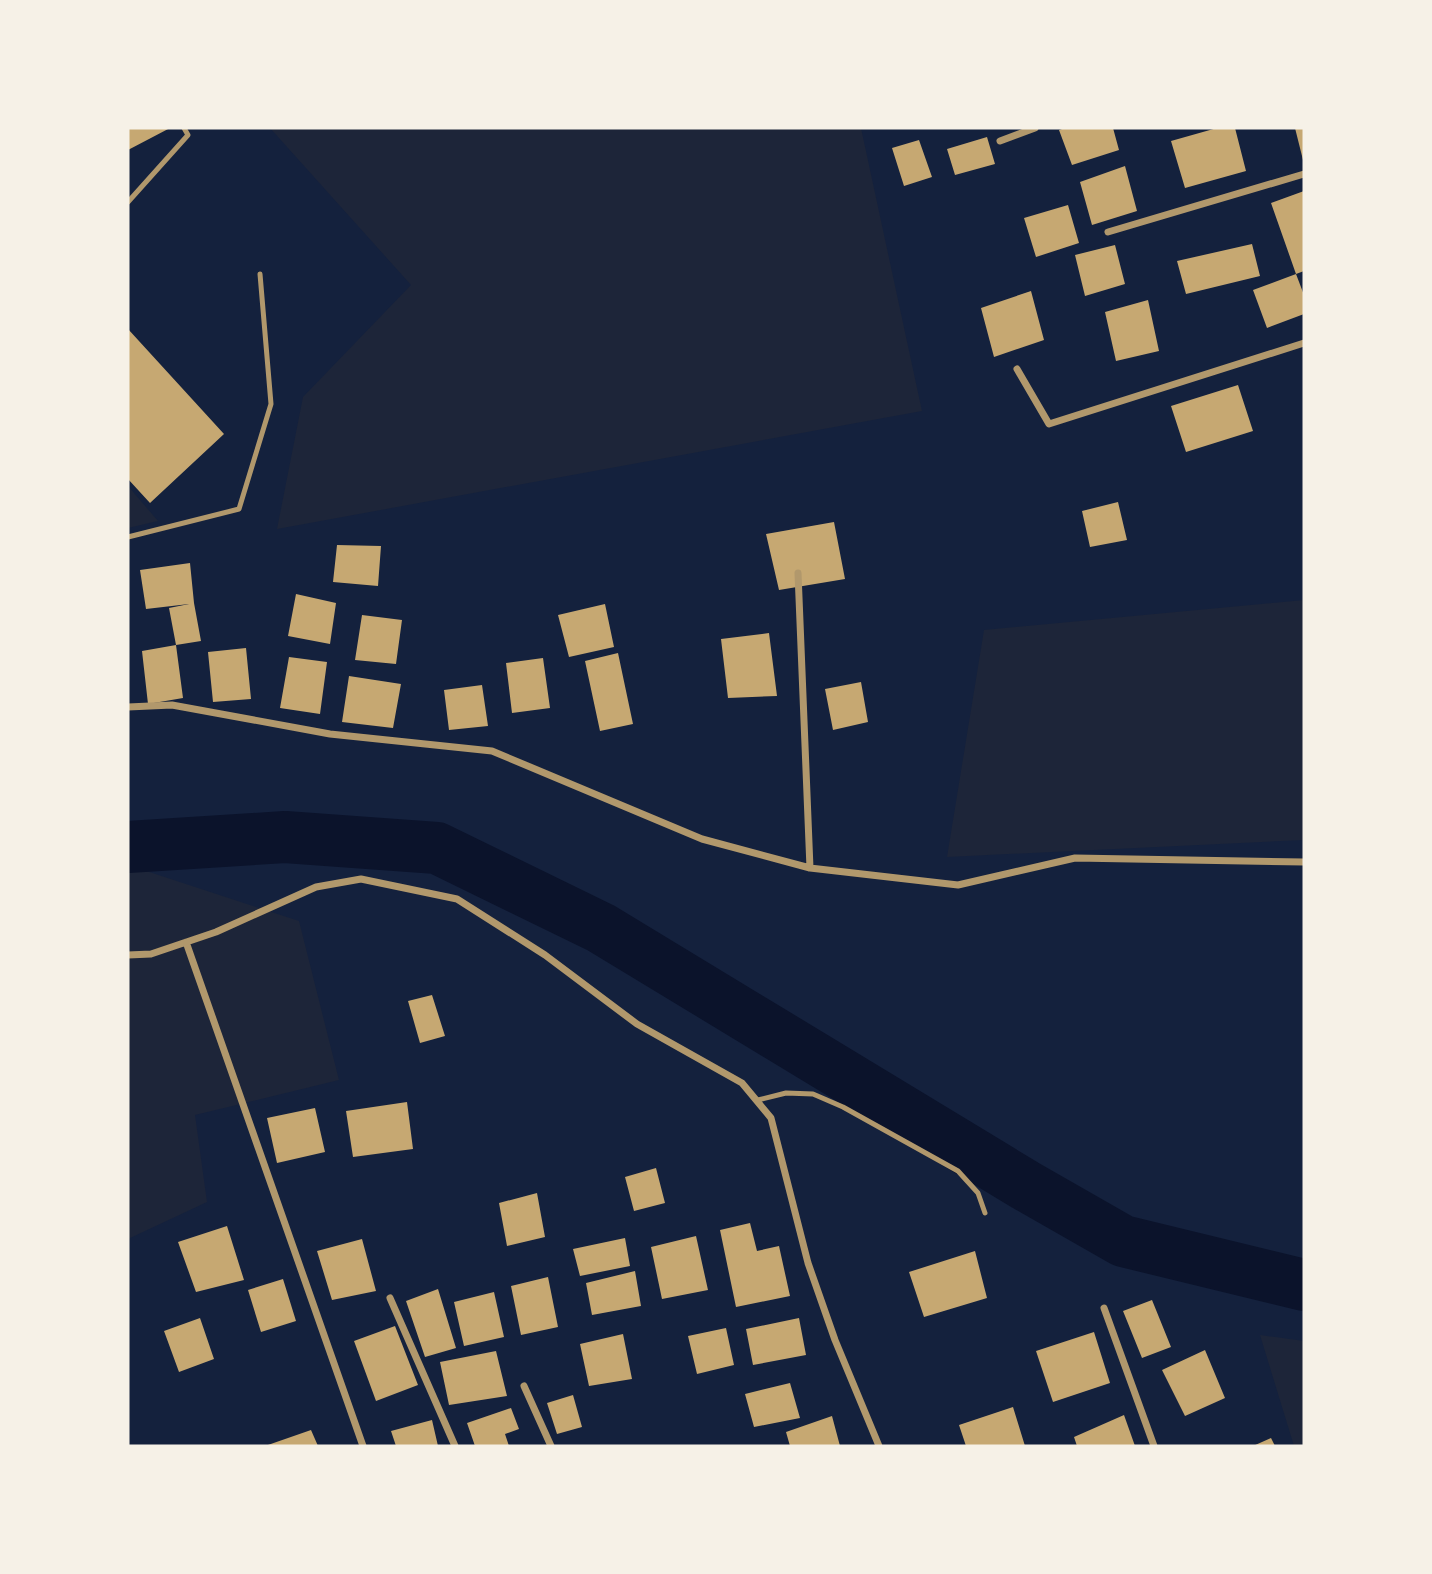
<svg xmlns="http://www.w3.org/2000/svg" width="1432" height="1574" viewBox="0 0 1432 1574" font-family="'Golos Text',sans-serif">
	<rect width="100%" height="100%" fill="#14213d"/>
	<path fill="#1d2539" d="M270,128H861L922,411L277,529L303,397L411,285Z
		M128,486L158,521L128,528Z
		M1304,600V840L947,857L984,630Z
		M128,865L299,921L339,1080L195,1115L207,1202L128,1239Z
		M1260,1335L1304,1341V1446H1294Z"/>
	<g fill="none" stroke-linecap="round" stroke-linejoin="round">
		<path stroke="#0b132b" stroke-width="52" d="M128,847L285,837L437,848L601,928L1025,1185L1123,1241L1304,1285"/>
	</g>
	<path fill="#c6a872" d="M128,128H170L128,150Z
		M1065,128H1113L1119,150L1072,165L1059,130Z
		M1217,128H1235L1246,171L1185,188L1171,141Z
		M1295,128H1304V160H1303Z
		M987,137L995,164L955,175L947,149Z
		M919,140L932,177L904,186L892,148Z
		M1125,166L1137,211L1092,225L1080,182Z
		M1304,191V271L1296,274L1304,295V314L1267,328L1253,290L1296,274L1271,203Z
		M1068,205L1079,243L1036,257L1024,218Z
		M1252,244L1260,276L1186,294L1177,261Z
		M1115,245L1125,284L1085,296L1075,255Z
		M1031,291L1044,340L994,357L981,308Z
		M1148,300L1159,351L1116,361L1105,312Z
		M128,329L224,434L150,503L128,479Z
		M1238,385L1253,431L1186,452L1171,406Z
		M1118,502L1127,540L1090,547L1082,511Z
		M834,522L845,579L779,590L766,534Z
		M337,545L381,546L378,586L333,582Z
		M190,563L194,603L201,641L176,645L169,608L189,604L146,609L140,570Z
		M296,594L336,603L330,644L288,636Z
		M605,604L614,647L569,657L558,615Z
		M362,615L402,620L396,664L355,660Z
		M769,633L777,696L728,698L721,639Z
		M176,645L183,698L148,704L142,651Z
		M246,648L251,699L213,702L208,652Z
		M618,653L633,724L600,731L585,661Z
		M289,657L327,662L320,714L280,708Z
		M543,658L550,708L512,713L506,663Z
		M349,676L401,684L393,728L342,722Z
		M861,682L868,722L833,730L825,689Z
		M482,685L488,726L449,730L444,690Z
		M432,995L445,1036L420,1043L408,1001Z
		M407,1102L413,1149L353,1157L346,1111Z
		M315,1108L325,1152L277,1163L267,1118Z
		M656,1168L665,1203L634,1211L625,1177Z
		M537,1193L545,1237L507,1246L499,1203Z
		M750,1223L757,1251L779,1246L790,1296L736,1307L720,1230Z
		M227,1226L244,1280L196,1292L178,1242Z
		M696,1236L708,1290L662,1299L651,1247Z
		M625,1238L630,1266L580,1276L573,1249Z
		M362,1239L376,1291L332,1300L317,1251Z
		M975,1251L987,1298L924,1317L909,1272Z
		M635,1271L641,1306L592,1315L586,1283Z
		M548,1277L558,1327L521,1335L511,1286Z
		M283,1279L296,1321L261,1332L248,1290Z
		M438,1289L456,1348L425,1357L406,1301Z
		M494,1292L504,1337L464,1346L454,1302Z
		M1152,1300L1171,1347L1142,1358L1123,1311Z
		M200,1318L214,1359L179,1372L164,1331Z
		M799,1318L806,1355L753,1365L746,1329Z
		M395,1326L418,1385L376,1401L354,1341Z
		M726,1328L734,1365L697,1374L688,1336Z
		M1094,1332L1110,1383L1053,1402L1036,1351Z
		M623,1334L632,1379L589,1386L580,1344Z
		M1205,1350L1225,1398L1185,1416L1162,1370Z
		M496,1351L507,1396L449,1405L440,1362Z
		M790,1383L800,1418L754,1427L745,1394Z
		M573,1395L582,1427L557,1434L547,1403Z
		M1013,1407L1025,1446H966L959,1425Z
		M511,1408L519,1429L505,1434L509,1446H475L467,1423Z
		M1124,1415L1135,1446H1077L1074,1437Z
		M832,1416L840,1446H790L786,1432Z
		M432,1420L438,1446H396L391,1431Z
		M311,1430L318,1446H265Z
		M1271,1438L1275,1446H1253Z"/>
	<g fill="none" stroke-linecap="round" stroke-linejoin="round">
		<path stroke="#b1986c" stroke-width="5" d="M128,202L188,135L184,128
			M128,537L239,509L271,404L260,274
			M758,1100L786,1093L813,1094L843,1107L958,1171L978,1193L985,1213"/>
		<path stroke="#b1986c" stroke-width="7" d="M1000,141L1035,128
			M1108,232L1304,174
			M1017,369L1049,424L1304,343
			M798,573L810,868
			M128,707L172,705L330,734L492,751L702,839L810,868L958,885L1075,858L1304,862
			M186,942L363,1446
			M128,955L151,954L216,932L316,887L361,879L457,899L545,955L637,1024L742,1083L771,1118L808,1263L835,1340L879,1446
			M390,1298L455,1446
			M1104,1308L1154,1446
			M524,1386L551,1446"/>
	</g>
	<rect width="1432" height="1574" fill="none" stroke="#f6f1e7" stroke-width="259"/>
</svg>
